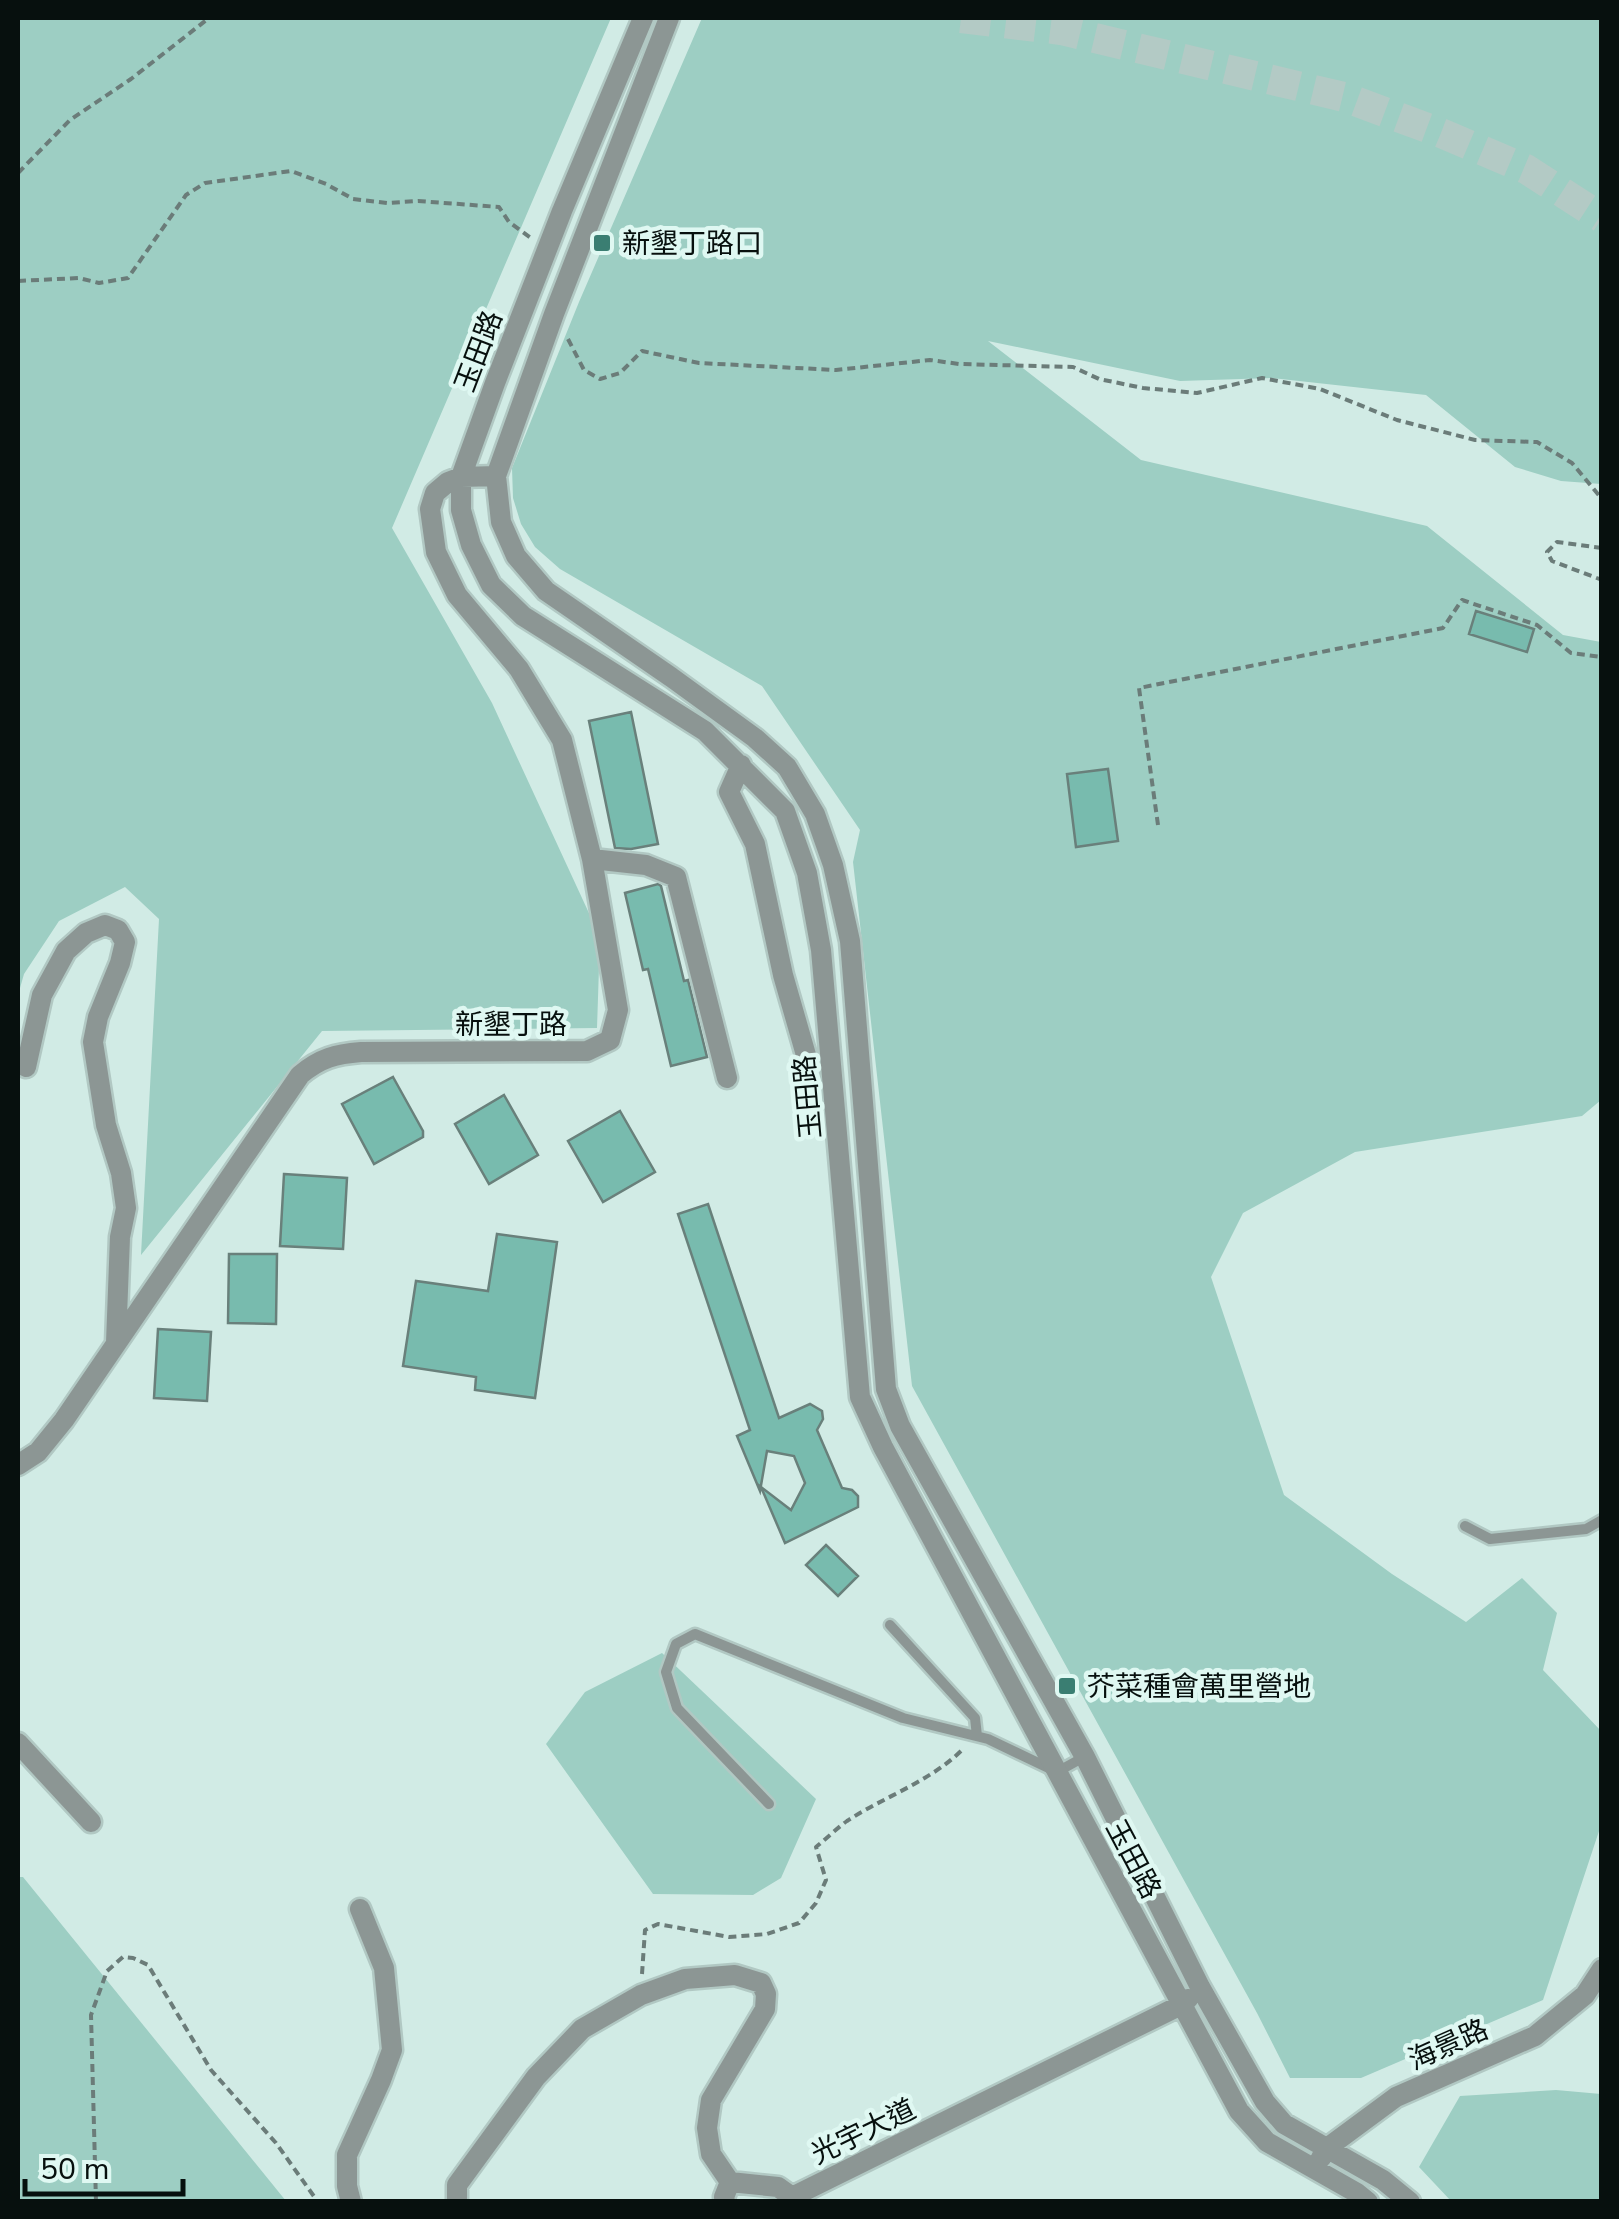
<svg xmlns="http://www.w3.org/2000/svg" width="1619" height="2219" viewBox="0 0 1619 2219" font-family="'Nunito Sans','Noto Sans TC',sans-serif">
	<rect width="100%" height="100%" fill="#d1ebe5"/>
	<path fill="#9dcec3" d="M18,18H611L392,528L492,703L600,937L597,1028L322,1031L141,1255L159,919L125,887L59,921L24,974L18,995Z
		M702,18H1601V484L1561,481L1515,467L1426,395L1272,378L1180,381L988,341L1141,460L1427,526L1563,635L1601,642V1100L1582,1116L1355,1152L1243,1213L1211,1277L1284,1495L1392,1574L1466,1622L1522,1578L1557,1613L1543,1670L1601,1731L1602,1822L1543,2000L1361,2078H1290L1257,2013L912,1386L853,862L860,830L762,686L560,569L535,547L521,524L513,498L512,468L579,302Z
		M662,1653L816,1799L781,1878L753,1895L653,1894L546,1744L585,1692Z
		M18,1877H23L286,2201H18Z
		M1556,2090L1601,2094V2201H1451L1419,2167L1460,2096Z"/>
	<path fill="#78bbae" stroke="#69807b" stroke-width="2.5" d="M1476,611L1534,629L1527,652L1469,634Z
		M631,712L658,844L631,849L615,848L589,721Z
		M1108,769L1118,841L1076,847L1067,774Z
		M658,884L661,886L684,981L688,980L707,1057L671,1066L648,969L643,970L625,893Z
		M393,1077L423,1131V1137L374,1164L342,1104Z
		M504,1095L538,1155L489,1184L455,1124Z
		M620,1111L655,1172L603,1202L568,1141Z
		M284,1174L347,1178L343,1249L280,1246Z
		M708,1204L779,1418L810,1404L822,1411L823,1419L817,1430L842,1488L852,1490L858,1496V1507L785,1543L761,1487L791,1510L805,1483L794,1456L767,1451L760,1491L737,1436L750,1430L678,1214Z
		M497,1234L557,1242L535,1398L475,1390L476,1377L403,1366L416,1281L488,1291Z
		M229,1254H277L276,1324L228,1323Z
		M158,1329L211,1332L207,1401L154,1398Z
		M826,1545L858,1576L838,1596L806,1565Z"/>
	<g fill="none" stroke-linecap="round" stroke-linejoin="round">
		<path stroke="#b3cac5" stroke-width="30" stroke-dasharray="30 15" stroke-linecap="butt" d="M961,18L1061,30L1344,97L1441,133L1526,169L1602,218"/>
		<defs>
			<path id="lane" d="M1465,1526L1490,1539L1586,1529L1602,1520
				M890,1625L975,1718L977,1736
				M769,1804L677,1708L666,1672L676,1644L695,1634L903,1718L988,1739L1057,1772L1084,1757"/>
			<path id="street" d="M643,18L562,211L495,383L461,477V510L471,545L491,585L523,616L705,731L785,811L807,873L821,950L860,1397L883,1447L1239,2111L1267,2142L1357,2193L1368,2202
				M669,18L554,314L496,476L501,522L516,556L546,591L671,677L755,738L787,767L815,814L833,865L850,941L886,1389L900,1426L1085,1757L1200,1987L1265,2102L1284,2124L1383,2180L1410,2202
				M741,765L729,792L755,844L783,975L806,1055
				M592,859L646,865L676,877L727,1078
				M26,1067L42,995L66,951L86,933L105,925L118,930L125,942L120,963L98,1017L93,1042L106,1125L121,1173L126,1208L120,1237L116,1343
				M18,1465L38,1452L64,1420L300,1075C320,1058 336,1054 361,1052L587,1051L610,1040L618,1010L592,859L562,740L519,669L457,595L436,552L430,509L435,493L448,482L461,477L496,476
				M18,1743L91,1822
				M1321,2158L1327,2148L1396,2097L1535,2036L1585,1995L1602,1969
				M351,2202L347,2186V2155L381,2080L392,2050L384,1968L360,1909
				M457,2202V2185L536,2077L582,2029L641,1995L685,1979L735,1975L761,1983L766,1994L765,2009L711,2100L707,2128L711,2154L730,2182L778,2187L792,2197L1181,2005L1188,1999
				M725,2202L724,2197L730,2182"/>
		</defs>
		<use href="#lane" stroke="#b1c8c3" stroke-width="15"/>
		<use href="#street" stroke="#b1c8c3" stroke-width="25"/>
		<path stroke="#6b7c79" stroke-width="4" stroke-dasharray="8 5" stroke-linecap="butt" d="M18,173L70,120L131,79L209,18
			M18,281L79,278L99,283L128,278L186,195L205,183L291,171L326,184L353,199L387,203L418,201L499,207L509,222L531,238
			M568,339L584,370L600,379L620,373L642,351L699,363L836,370L930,360L959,364L1073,367L1099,379L1143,388L1197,393L1262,378L1320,389L1397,420L1475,440L1537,442L1572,463L1602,499
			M1602,548L1557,542L1547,552L1552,561L1602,580
			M1158,825L1139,688L1443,628L1462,600L1537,625L1571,653L1602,657
			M642,1974L645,1930L658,1924L729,1937L767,1934L799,1923L816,1903L826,1880L816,1847C826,1839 836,1829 847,1821C885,1796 930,1782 963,1749
			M96,2202L91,2015L107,1971L123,1957L133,1958L148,1965L211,2070L276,2143L318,2202"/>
		<use href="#lane" stroke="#8c9694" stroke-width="10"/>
		<use href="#street" stroke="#8c9694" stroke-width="20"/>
	</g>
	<g fill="#3a7e72" stroke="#dff8f2" stroke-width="4">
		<rect x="592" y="233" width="20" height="20" rx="5"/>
		<rect x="1057" y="1676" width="20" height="20" rx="5"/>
	</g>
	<g text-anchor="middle" stroke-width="9" stroke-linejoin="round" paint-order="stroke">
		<g font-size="28" fill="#07100e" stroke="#dff8f2" text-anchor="start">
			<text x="622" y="253">新墾丁路口</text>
			<text x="1087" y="1696">芥菜種會萬里營地</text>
		</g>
		<g font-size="28" fill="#07100e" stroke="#dff8f2">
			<text transform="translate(478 351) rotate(-69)" y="10">玉田路</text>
			<text x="511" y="1034">新墾丁路</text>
			<text transform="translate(807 1097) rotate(-95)" y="10">玉田路</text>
			<text transform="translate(1134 1859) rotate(62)" y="10">玉田路</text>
			<text transform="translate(1448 2044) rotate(-24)" y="10">海景路</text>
			<text transform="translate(863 2131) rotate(-26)" y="10">光宇大道</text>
		</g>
	</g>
	<rect width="1619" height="2219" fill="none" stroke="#07100e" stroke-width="40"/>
	<path d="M25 2179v15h158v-15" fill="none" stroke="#07100e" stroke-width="5"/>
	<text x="40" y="2179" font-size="30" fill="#07100e" stroke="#dff8f2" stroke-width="8" paint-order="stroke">50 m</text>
</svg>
